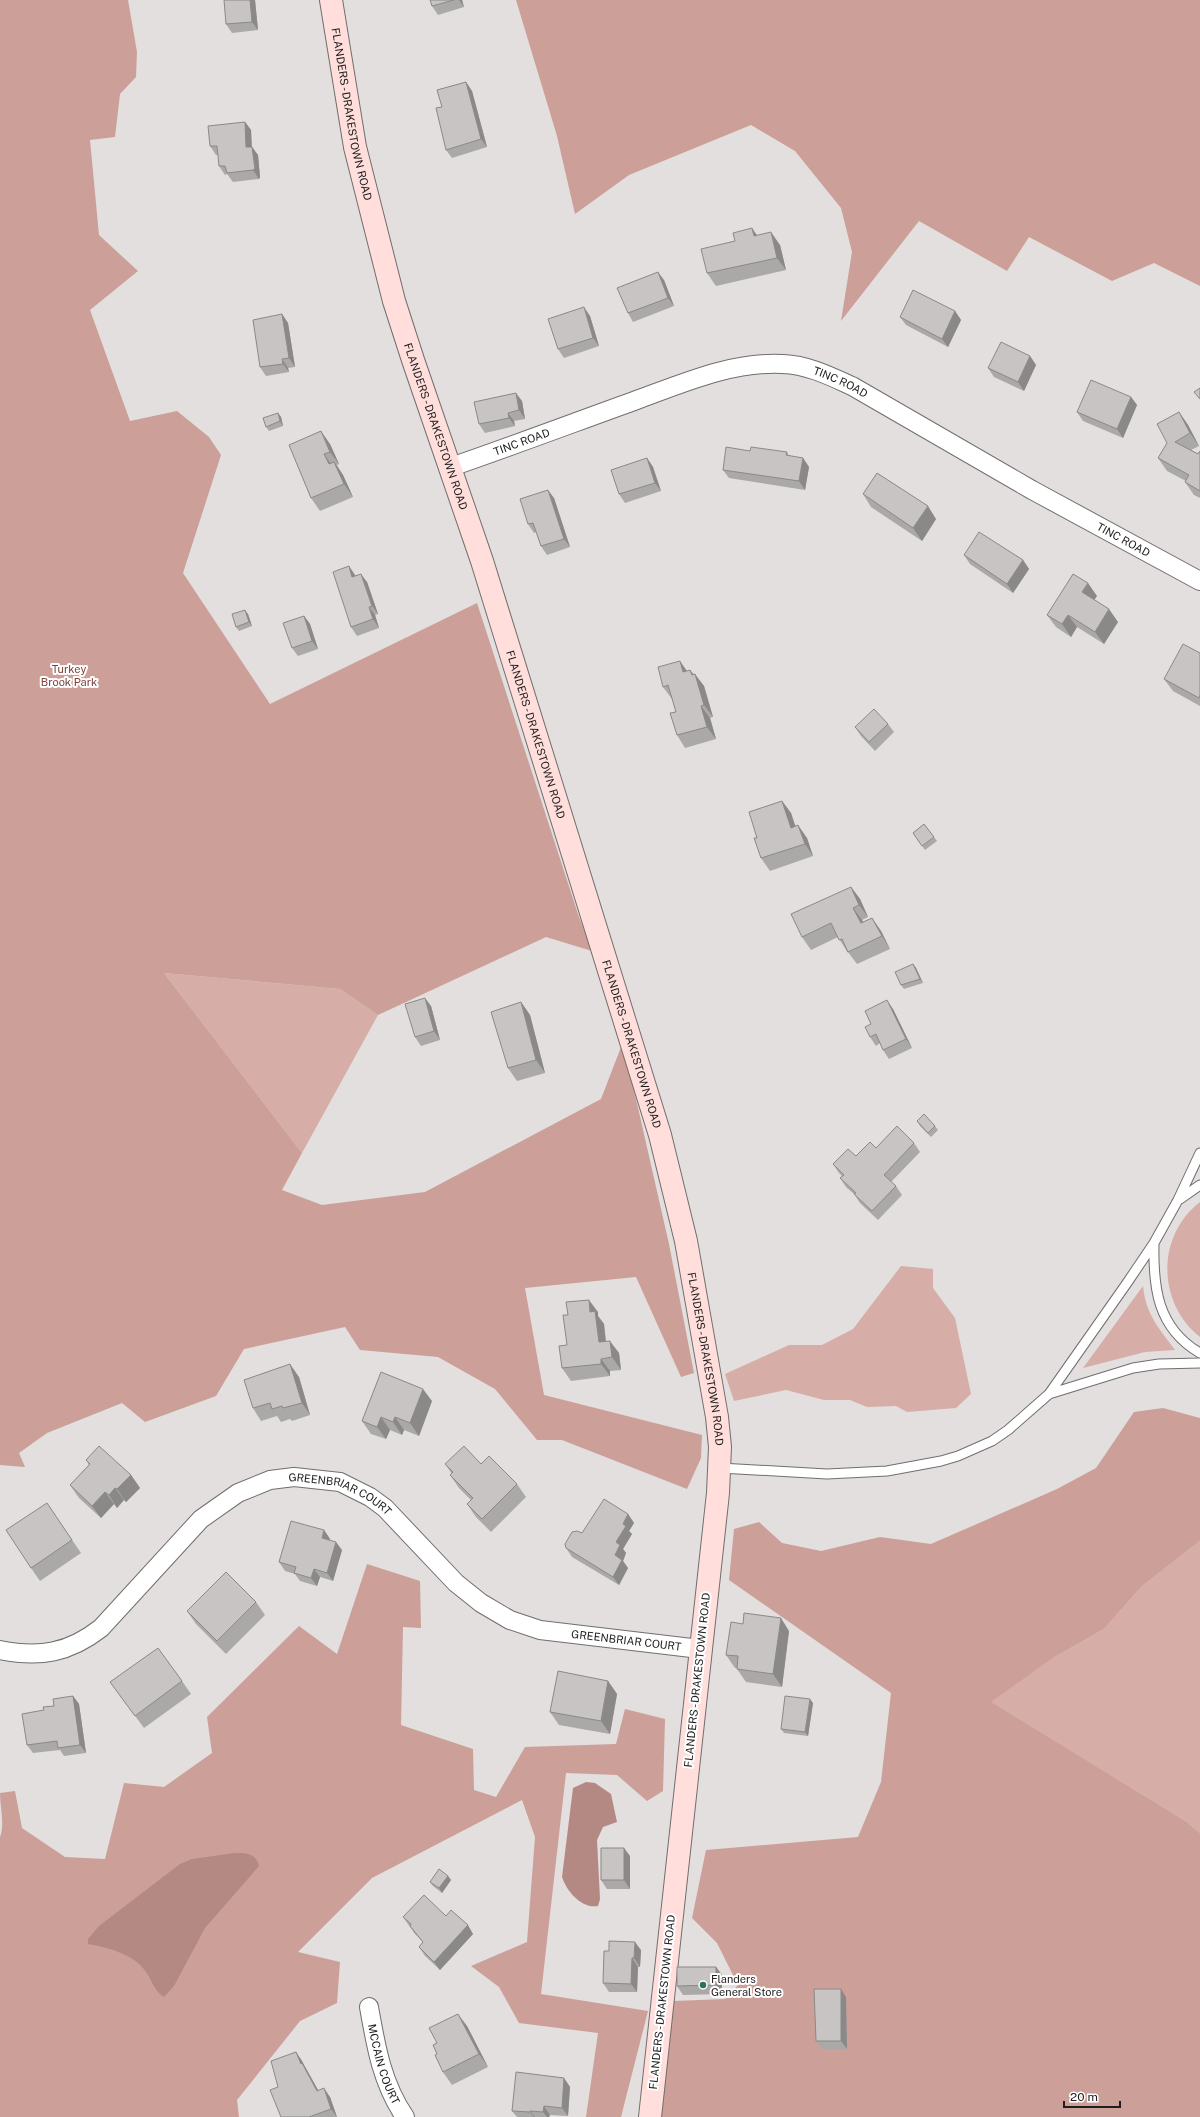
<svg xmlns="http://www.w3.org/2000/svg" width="1200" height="2117" viewBox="0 0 1200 2117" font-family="'Public Sans',sans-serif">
	<rect width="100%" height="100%" fill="#e2dfde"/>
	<path fill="#d7ada8" d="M164,973L340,989L378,1015L302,1153Z
		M1200,1202V1337C1157,1303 1156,1236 1200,1202Z
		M901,1266L933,1269V1288L955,1318L971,1394L956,1408L907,1412L896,1406L867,1407L850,1400H824L786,1390L734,1401L725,1374L789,1345H822L853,1329Z
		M1143,1286C1146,1315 1159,1328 1175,1350L1145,1352L1083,1368Z
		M1200,1541V1833L1187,1822L990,1702L1053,1658L1104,1629L1142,1586Z"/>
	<path fill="#cc9f99" d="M0,0H128L137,52L136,77L120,94L115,137L90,140L99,235L138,271L90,310L130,421L177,411L209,437L221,455L183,573L270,704L477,603L578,914L592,951L546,937L378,1015L340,989L164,973L302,1153L282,1190L322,1205L425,1192L601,1099L623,1042L669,1244L694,1373L681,1377L636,1277L525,1288L544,1395L702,1435L701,1458L687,1489L562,1440H537L495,1389L438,1357L360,1350L345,1327L244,1349L216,1396L145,1422L122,1403L47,1433L19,1453L25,1467L0,1465Z
		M516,0H1200V286L1154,263L1112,281L1029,237L1007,271L919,221L841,321L852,252L841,208L795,151L751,125L629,175L575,214L557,136Z
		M1163,1408L1200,1418V1541L1142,1586L1104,1629L1053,1658L991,1702L1187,1822L1200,1833V2117H660L674,2001L725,1999L738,1985L717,1943L692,1918L706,1850L858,1837L881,1782L891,1693L729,1580L734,1529L759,1522L782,1543L821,1551L880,1537L931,1544L1057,1489L1096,1468L1134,1412Z
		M367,1564L420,1581L421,1628L403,1627L401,1725L473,1749L474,1790L496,1797L525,1747L616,1744L625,1709L665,1719L663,1791L647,1801L617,1775L566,1773L541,1994L648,2011L621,2117H586L598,2033L519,2023L499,1987L471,1966L527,1942L535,1837L522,1800L372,1878L298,1952L340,1962L337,2003L300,2021L237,2100L239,2117H0V1837C5,1824 0,1808 0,1793L15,1791L22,1828L65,1857L105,1859L124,1783L164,1787L212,1753L207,1717L299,1626L337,1654Z"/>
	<path fill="#b48883" d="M586,1782L595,1783L611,1794L617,1822L603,1827L597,1840L600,1899L598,1906C582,1909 567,1892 562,1877L573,1788Z
		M235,1853C246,1853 256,1853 259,1866L205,1928L174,1986L164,1997C154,1991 153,1982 146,1972C134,1954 109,1948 88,1944V1939L99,1926L180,1864L192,1859Z"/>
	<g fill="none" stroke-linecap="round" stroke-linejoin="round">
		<defs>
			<path id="lane" d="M1180,1199L1200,1185
				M1154,1243C1153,1287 1157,1328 1200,1353
				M1049,1394L1133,1368L1159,1364L1200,1363
				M720,1468L827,1474L887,1471L941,1461L958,1456L992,1441L1008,1430L1049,1394L1127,1283L1154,1243L1178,1200L1200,1153"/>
			<g id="street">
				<path id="s1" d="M451,467C512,446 573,423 634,401C681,384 732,361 783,364C808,365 830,376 852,386L1032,490L1200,581"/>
				<path id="s2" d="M0,1650C40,1658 69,1653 101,1628L201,1519L238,1493L270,1480L294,1477L340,1482L370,1497L385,1508L456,1583L481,1603L510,1620L540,1630L700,1649"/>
				<path id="s3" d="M369,2007C376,2047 382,2083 405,2117"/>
			</g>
			<g id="secondary">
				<path id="s4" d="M331,0L355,147L394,301L413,360L482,561L660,1135L686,1241L717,1417L720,1447L718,1493L650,2117"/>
			</g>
		</defs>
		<use href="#lane" stroke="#716e6d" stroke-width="11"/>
		<use href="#street" stroke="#716e6d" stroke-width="20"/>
		<use href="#secondary" stroke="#716e6d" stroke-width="24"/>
		<use href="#lane" stroke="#fff" stroke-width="9"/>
		<use href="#street" stroke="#fff" stroke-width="18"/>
		<use href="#secondary" stroke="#ffdedb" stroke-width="22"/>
	</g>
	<path fill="#aba9a8" d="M255,0L258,30L232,33L226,24Z
		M430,0H462L464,7L438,15L432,6Z
		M466,82L472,91L487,147L452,158L446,150L442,107Z
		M245,122L251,130L252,147L258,155L260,177L259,179L233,182L227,174L225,175L219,166L218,155H216L210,146Z
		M757,235L780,245L786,270L716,286L707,273Z
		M664,280L674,306L633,322L628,313Z
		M955,311L961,320L948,347L906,325L900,317Z
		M282,314L288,323L295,367L288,368L289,372L266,376L260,367Z
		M590,316L599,346L564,358L558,349Z
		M1030,356L1036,365L1024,391L994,377L988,368Z
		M1131,397L1137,405L1123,438L1083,421L1077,412Z
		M522,401L525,419L514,421L515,426L485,433L479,424Z
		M1179,412L1188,425L1199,446L1191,450L1198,454L1200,451V498L1194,495L1185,482L1186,481L1167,471L1158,458L1167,443Z
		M278,413L281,417L283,426L269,431L266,427Z
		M330,444L339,464L337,465L343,475L353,497L320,511L311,498L289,445Z
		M750,451L787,452L789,456L803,458L809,467L805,490L729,478L723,470Z
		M647,458L653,467L661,491L625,503L619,494Z
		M863,494L936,519L922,541L871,507Z
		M554,498L570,547L547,555L541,546L536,532L534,533L528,524Z
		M964,555L1023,560L1029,569L1013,593L970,564Z
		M349,566L355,576L367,582L378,614L375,615L379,628L357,636L351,627Z
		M1097,596L1094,600L1118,622L1104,644L1077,627L1071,637L1056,627L1047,615Z
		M248,614L252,626L239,631L236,627Z
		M304,616L310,624L318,649L298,656L292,648Z
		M1200,653V706L1173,691L1164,679Z
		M690,670L704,686L713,717L710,718L716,739L685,748L677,735L676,712L672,699L663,687L686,671Z
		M888,724L894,732L875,751L861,736L855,727Z
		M782,801L791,813L795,826L807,838L813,856L770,871L761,858L757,838Z
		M924,824L937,841L925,850L913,833Z
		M851,887L860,899L868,917L862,920L863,922L872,918L881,931L890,949L857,964L848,952V953L838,937L811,950L802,937Z
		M913,964L916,968L923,983L904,989L901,985Z
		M521,1002L530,1015L545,1073L517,1081L508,1068Z
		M431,1006L440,1040L421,1046L415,1037Z
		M893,1009L912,1048L889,1059L883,1050L880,1043L876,1046L870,1037L871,1024Z
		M917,1121L935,1126L938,1130L931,1137L920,1126Z
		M914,1143L920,1152L891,1182L896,1186L902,1195L878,1220L860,1203L854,1194L846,1187L840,1178L842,1176L839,1173L833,1164L856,1156L876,1148Z
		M598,1312V1316L604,1324L606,1341L619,1353L621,1370L610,1371V1376L571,1381L562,1368L567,1345Z
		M299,1377L310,1415L292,1421L290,1419L281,1422L277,1416L261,1421L253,1408Z
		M432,1401L419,1436L404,1430L402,1435L390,1430L386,1439L371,1434L362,1421Z
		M86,1460L131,1475L140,1488L126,1502L124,1500L117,1508L114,1504L101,1518L79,1498L70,1485L89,1465Z
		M445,1464H481L517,1484L526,1497L491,1532L476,1517L467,1504L471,1500L459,1488L450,1475L452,1474Z
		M47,1503L81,1553L40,1581L31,1568Z
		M628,1514L634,1523L629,1531L632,1534L623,1549L626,1553L623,1561L628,1568L619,1585L572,1557L566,1548L582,1533Z
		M324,1530L330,1539L329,1540L342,1550L333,1581L320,1577L317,1586L300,1581L295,1574L285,1571L279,1562Z
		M256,1602L265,1615L226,1654L196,1624L187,1611Z
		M789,1631L782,1687L746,1682L737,1669V1668H735L726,1655Z
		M182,1681L191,1694L144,1728L110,1682Z
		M608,1681L617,1694L610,1734L559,1725L550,1712Z
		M73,1696L79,1704L86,1753L64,1756L60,1750L33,1753L27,1745L44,1710Z
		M813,1703L808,1736L784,1733L781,1729Z
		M630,1856V1889H607L601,1880Z
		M448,1876L451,1880L442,1893L433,1886L430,1882Z
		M446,1916L473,1934L440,1970L425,1956L419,1947L423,1942L415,1934L403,1917Z
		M641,1950L640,1967H638L637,1992H609L603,1983Z
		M716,1967L722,1975V1994L683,1995L677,1986Z
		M846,1997L847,2049H822L816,2041Z
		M467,2026L488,2067L452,2085L443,2072L437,2054Z
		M296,2052L302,2061L304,2065L308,2072L318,2090L330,2097L337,2117H281L278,2087Z
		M564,2078L570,2087L568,2116L550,2115L549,2117H517L512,2111Z"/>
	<path fill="#8b8988" d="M250,0H255L258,30L252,22Z
		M459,0H462L464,7Z
		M466,82L472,91L487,147L481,139Z
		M245,122L251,130L252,156L246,147Z
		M252,147L258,155L260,177L259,179L253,170Z
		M752,228L761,241L754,236Z
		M771,232L780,245L786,270L777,258Z
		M658,272L664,280L674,306L668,298Z
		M584,307L590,316L599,346L593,338Z
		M955,311L961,320L948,347L942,339Z
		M282,314L288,323L295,367L289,358Z
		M1030,356L1036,365L1024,391L1018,382Z
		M282,359L288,368L289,372L283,364Z
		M516,393L522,401L525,419L519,410Z
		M1131,397L1137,405L1123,438L1117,429Z
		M1179,412L1188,425L1199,446L1190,433Z
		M278,413L281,417L283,426L280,421Z
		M508,413L514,421L515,426L509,418Z
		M321,431L330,444L339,464L330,452Z
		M324,454L333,467L329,464Z
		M647,458L653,467L661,491L655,483Z
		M803,458L809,467L805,490L799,481Z
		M334,462L343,475L353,497L344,484Z
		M548,490L554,498L570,547L564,539Z
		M928,506L936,519L922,541L913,528Z
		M1023,560L1029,569L1013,593L1007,584Z
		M349,566L355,575L358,585L352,577Z
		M361,574L367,582L378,614L372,606Z
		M1088,583L1097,596L1091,605L1082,592Z
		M369,607L375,615L379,628L373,619Z
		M1109,609L1118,622L1104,644L1095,632Z
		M245,610L248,614L252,626L249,622Z
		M1068,615L1077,627L1071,637L1062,624Z
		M304,616L310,624L318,649L312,641Z
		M680,661L689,674L683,672Z
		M690,670L696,678L695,674L704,686L713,717L704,705Z
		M701,706L710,718L716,739L707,727Z
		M782,801L791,813L800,840L791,828Z
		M798,825L807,838L813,856L805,844Z
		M851,887L860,899L868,917L859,905Z
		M853,908L862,920L869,936L861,923Z
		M872,918L881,931L890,949L882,936Z
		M913,964L916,968L923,983L920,979Z
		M425,998L431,1006L440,1040L434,1031Z
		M887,1000L893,1009L912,1048L906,1039Z
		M521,1002L530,1015L545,1073L536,1060Z
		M589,1300L598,1312V1316L604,1324L607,1355L599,1342L590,1312Z
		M610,1341L619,1353L621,1370L612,1357Z
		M601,1359L610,1371V1376L601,1364Z
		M290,1364L299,1377L310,1415L302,1403Z
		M423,1389L432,1401L419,1436L410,1423Z
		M381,1417L390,1430L386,1439L377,1427Z
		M395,1417L404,1430L402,1435L393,1422Z
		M131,1475L140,1488L126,1502L117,1489Z
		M115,1488L124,1500L117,1508L109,1495Z
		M105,1492L114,1504L101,1518L92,1506Z
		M628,1514L634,1523L629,1531L632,1534L623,1549L626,1553L623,1561L628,1568L619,1585L613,1577L616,1542L623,1524Z
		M324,1530L330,1539L328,1546L322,1538Z
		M336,1542L342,1550L333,1581L327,1573Z
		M314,1569L320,1577L317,1586L311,1578Z
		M781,1618L789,1631L782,1687L773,1674Z
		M608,1681L617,1694L610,1734L601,1721Z
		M73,1696L79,1704L86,1753L80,1745Z
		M810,1699L813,1703L808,1736L805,1732Z
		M624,1848L630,1856V1889L624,1880Z
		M448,1876L451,1880L442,1893L439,1888Z
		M468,1925L473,1934L440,1970L434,1962Z
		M635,1942L641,1950L640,1967L634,1958Z
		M632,1958L638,1967L637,1992L631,1984Z
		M716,1967L722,1975V1994L716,1985Z
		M841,1989L846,1997L847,2049L841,2041Z
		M458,2014L467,2026L488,2067L479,2054Z
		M296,2052L302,2061L304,2065L308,2072L323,2099L317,2091L301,2064Z
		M564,2078L570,2087L568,2116L562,2108Z
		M324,2088L330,2097L337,2117L331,2109Z
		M544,2106L550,2115L549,2117H547L543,2112Z
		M530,2111L535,2117H534L530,2112Z"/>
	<path fill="#c7c4c3" stroke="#8b8988" d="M224,0H250L252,22L226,24Z
		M430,0H454L432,6Z
		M466,82L481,139L446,150L436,108L442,107L437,90Z
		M245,122L246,147H252L255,169L253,170L227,173L225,166H219L217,146H210L208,126Z
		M752,228L754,236L771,232L777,258L707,273L701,249L735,241L733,233Z
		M658,272L668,298L628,313L617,288Z
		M913,290L955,311L942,339L900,317Z
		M584,307L593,338L558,349L548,319Z
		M282,314L289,358L282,359L283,364L260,367L253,320Z
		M1001,342L1030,356L1018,382L988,368Z
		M1091,380L1131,397L1117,429L1077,412Z
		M1200,388V399L1194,392Z
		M516,393L519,410L508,413L509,418L479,424L474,402Z
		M1179,412L1190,433L1175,442L1198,454L1200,451V491L1185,482L1189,475L1158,458L1167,443L1157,424Z
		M278,413L280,421L266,427L263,418Z
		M321,431L330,452L324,454L329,464L334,462L344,484L311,498L289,445Z
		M726,447L750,451L751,447L787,452L786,455L803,458L799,481L723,470Z
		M647,458L655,483L619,494L611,470Z
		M877,473L928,506L913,528L863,494Z
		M548,490L564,539L541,546L533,523L528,524L520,499Z
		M979,532L1023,560L1007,584L964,555Z
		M349,566L352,577L361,574L372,606L369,607L373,619L351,627L333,572Z
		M1073,574L1088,583L1082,592L1109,609L1095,632L1068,615L1062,624L1047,615Z
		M245,610L249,622L236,627L232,614Z
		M304,616L312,641L292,648L283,623Z
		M1183,644L1200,653V695L1199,698L1164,679Z
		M680,661L683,672L690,670L692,675L695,674L704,705L701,706L707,727L677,735L670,713L676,712L668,685L663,687L658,667Z
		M874,709L888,724L869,742L855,727Z
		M782,801L791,828L798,825L805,844L761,858L754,838H757L749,812Z
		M924,824L934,837L922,846L913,833Z
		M851,887L859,905L853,908L861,923L872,918L882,936L848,952L842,939L839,940L831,923L802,937L791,914Z
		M913,964L920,979L901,985L895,972Z
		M425,998L434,1031L415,1037L405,1004Z
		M887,1000L906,1039L883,1050L876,1034L870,1037L865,1027L871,1024L865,1011Z
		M521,1002L536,1060L508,1068L491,1012Z
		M924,1114L935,1126L928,1133L917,1121Z
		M897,1126L914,1143L884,1175L896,1186L872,1211L854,1194L856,1193L840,1178L844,1175L833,1164L848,1149L856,1156L870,1142L876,1148Z
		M589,1300L590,1312L595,1311L599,1342L610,1341L612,1357L601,1359V1364L562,1368L559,1346L567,1345L563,1315H568L566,1302Z
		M290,1364L302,1403L283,1408L282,1406L272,1409L270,1403L253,1408L244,1380Z
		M381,1372L423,1389L410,1423L395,1417L393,1422L381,1417L377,1427L362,1421Z
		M99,1446L131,1475L117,1489L115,1488L109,1495L105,1492L92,1506L70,1485L90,1464L86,1460Z
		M464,1446L481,1464L489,1456L517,1484L482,1519L467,1504L473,1498L450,1475L453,1472L445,1464Z
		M604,1499L628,1514L623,1524L626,1526L616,1542L620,1545L615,1555L622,1560L613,1577L566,1548L565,1544L572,1532L577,1531L582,1533Z
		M47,1503L72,1540L31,1568L6,1530Z
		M291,1521L324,1530L322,1538L336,1542L327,1573L314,1569L311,1578L294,1573L296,1567L279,1562Z
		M226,1572L256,1602L217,1641L187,1611Z
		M744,1613L781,1618L773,1674L737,1669L738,1656L726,1655L731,1622L743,1624Z
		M158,1648L182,1681L135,1716L110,1682Z
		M558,1671L608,1681L601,1721L550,1712Z
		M73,1696L80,1745L58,1748L57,1741L27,1745L22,1714L44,1710L43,1707L54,1706L53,1699Z
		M785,1696L810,1699L805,1732L781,1729Z
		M601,1848H624V1880H601Z
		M439,1869L448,1876L439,1888L430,1882Z
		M424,1895L446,1916L451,1910L468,1925L434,1962L419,1947L423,1942L410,1926L411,1924L403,1917Z
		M609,1941L635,1942L634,1958H632L631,1984L603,1983L604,1951H609Z
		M677,1967H716V1985L677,1986Z
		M814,1989H841V2041H816Z
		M458,2014L479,2054L443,2072L435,2055L437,2054L433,2045L437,2043L429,2028Z
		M296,2052L301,2064L302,2063L317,2091L324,2088L331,2109L309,2117H281L270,2090L278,2087L271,2061Z
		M516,2072L564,2078L562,2108L544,2106L543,2112L530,2111V2112L512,2111Z"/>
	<circle fill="#2e7162" stroke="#fff" stroke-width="1.5" cx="703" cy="1985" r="4"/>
	<g text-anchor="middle" stroke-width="4" stroke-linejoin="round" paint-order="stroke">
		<g font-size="11" fill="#1f1d1d" stroke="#fff">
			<text dy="4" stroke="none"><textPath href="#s4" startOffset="116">FLANDERS - DRAKESTOWN ROAD</textPath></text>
			<text dy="4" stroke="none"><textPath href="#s1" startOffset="410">TINC ROAD</textPath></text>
			<text dy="4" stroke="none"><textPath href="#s4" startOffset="440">FLANDERS - DRAKESTOWN ROAD</textPath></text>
			<text dy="4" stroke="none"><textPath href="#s1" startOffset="75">TINC ROAD</textPath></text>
			<text dy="4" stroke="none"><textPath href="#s1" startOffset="734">TINC ROAD</textPath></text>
			<text dy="4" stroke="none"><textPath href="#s4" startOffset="764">FLANDERS - DRAKESTOWN ROAD</textPath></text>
			<text dy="4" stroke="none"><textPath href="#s4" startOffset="1088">FLANDERS - DRAKESTOWN ROAD</textPath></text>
			<text dy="4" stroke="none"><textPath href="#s4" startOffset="1412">FLANDERS - DRAKESTOWN ROAD</textPath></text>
			<text dy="4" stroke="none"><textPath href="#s2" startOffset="409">GREENBRIAR COURT</textPath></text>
			<text dy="4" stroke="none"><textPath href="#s2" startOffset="745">GREENBRIAR COURT</textPath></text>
			<text transform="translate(697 1680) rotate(-84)" y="4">FLANDERS - DRAKESTOWN ROAD</text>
			<text transform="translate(662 2002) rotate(-84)" y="4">FLANDERS - DRAKESTOWN ROAD</text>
			<text dy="4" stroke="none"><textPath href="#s3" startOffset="59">MCCAIN COURT</textPath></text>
		</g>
		<g font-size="11" fill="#7e413b" stroke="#fff">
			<text x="69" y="673">Turkey<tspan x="69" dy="13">Brook Park</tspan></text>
		</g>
		<g font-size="11" fill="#1f1d1d" stroke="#fff" text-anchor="start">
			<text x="711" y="1983">Flanders<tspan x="711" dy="13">General Store</tspan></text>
		</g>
	</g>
	<path d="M1064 2101v6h56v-6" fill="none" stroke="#1f1d1d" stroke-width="2"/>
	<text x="1070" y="2101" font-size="12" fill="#1f1d1d" stroke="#ffffff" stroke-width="3" paint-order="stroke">20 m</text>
</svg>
